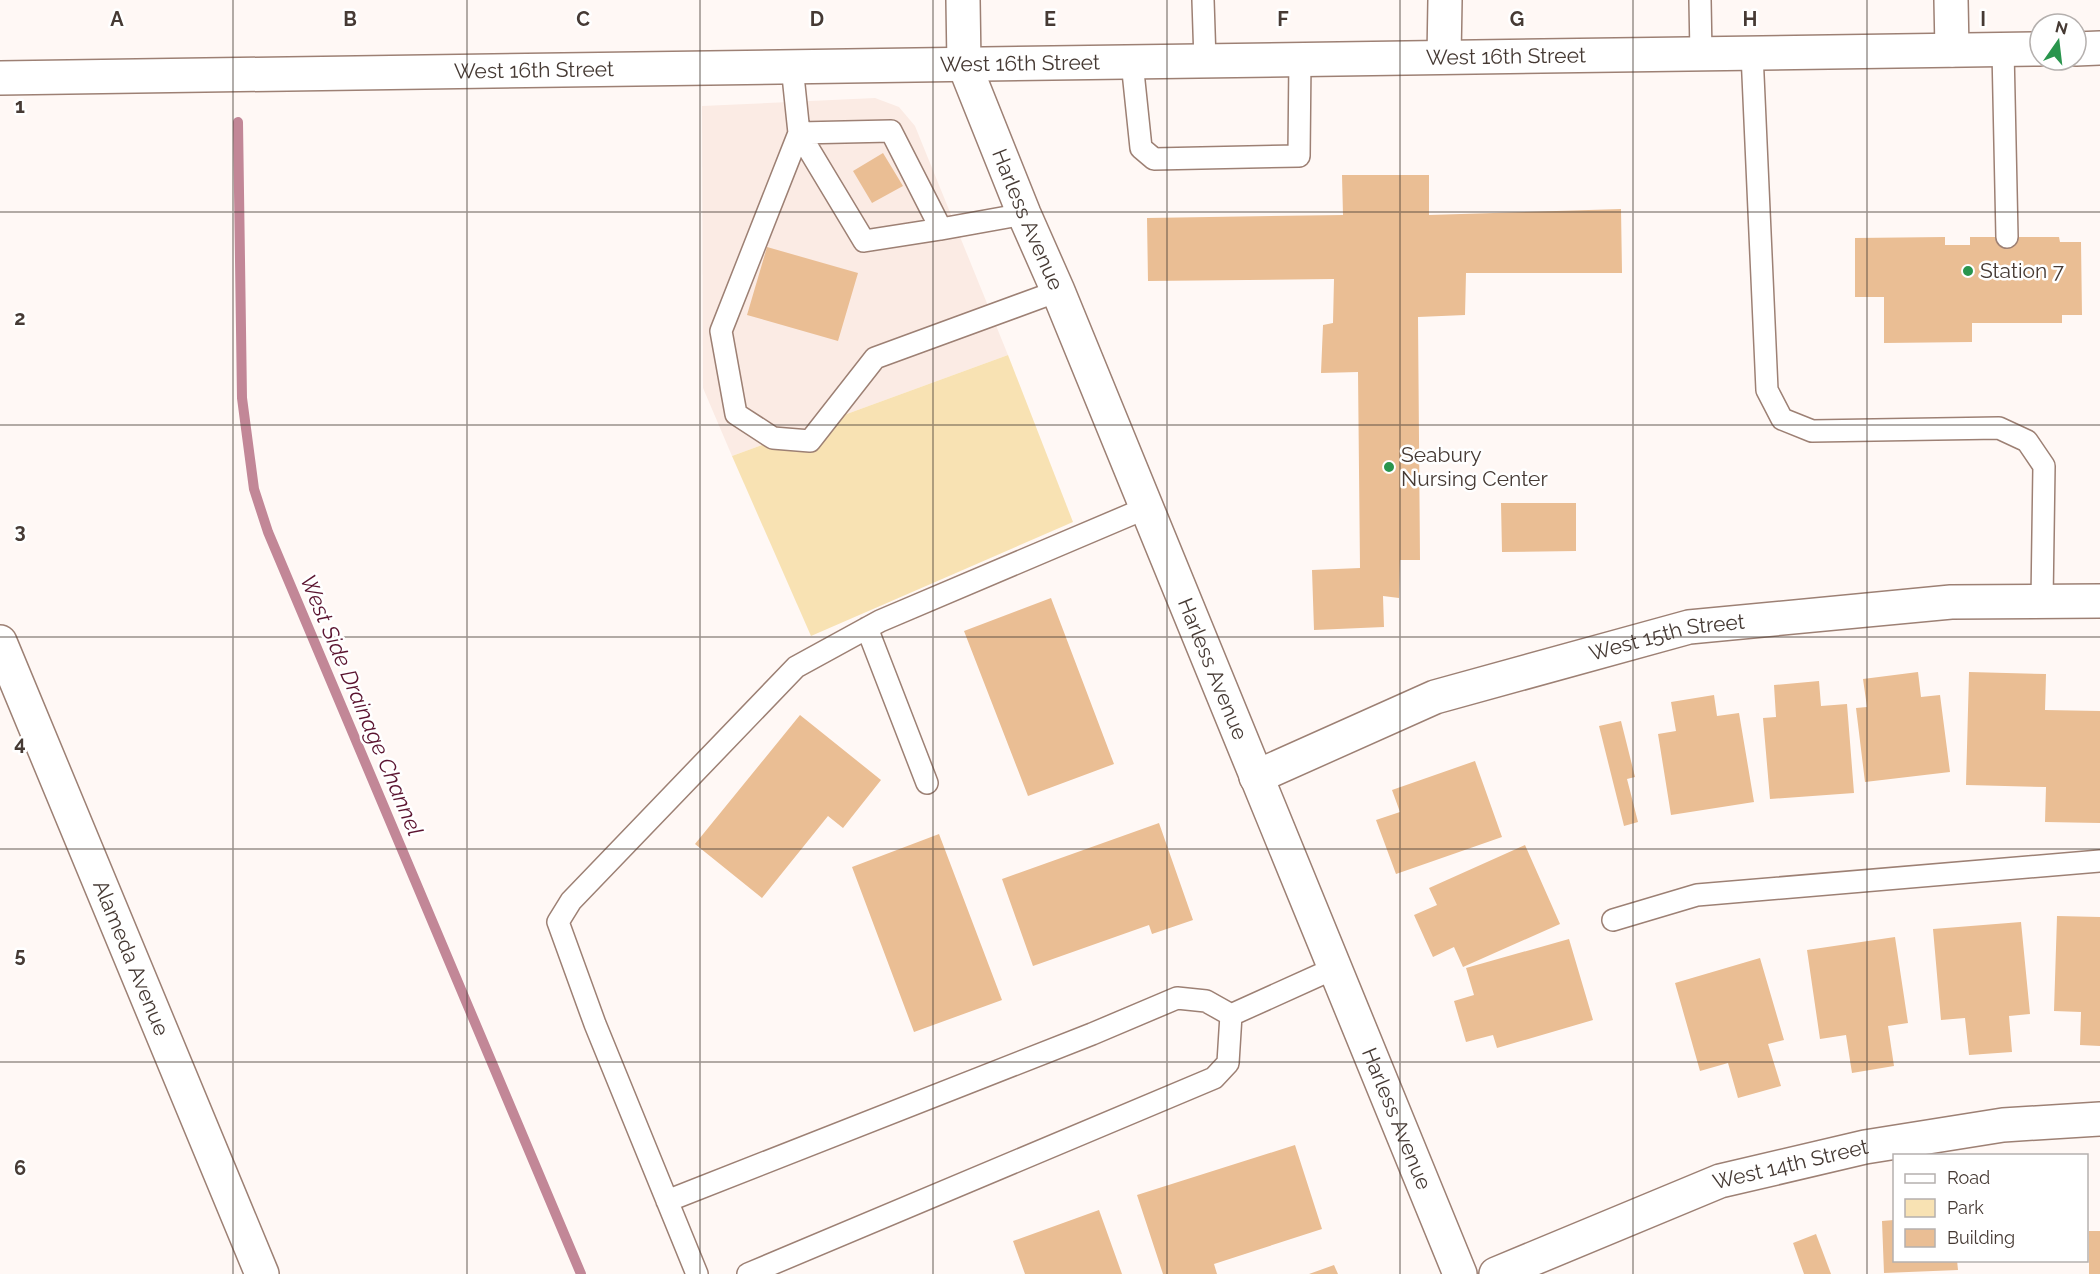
<svg xmlns="http://www.w3.org/2000/svg" width="2100" height="1274" viewBox="0 0 2100 1274" font-family="Raleway,sans-serif">
	<rect width="100%" height="100%" fill="#fff8f5"/>
	<path fill="#fbebe4" d="M875,98L899,107L915,126L1008,355L732,456L703,388L702,106Z"/>
	<path fill="#f8e2b3" d="M1008,355L1073,522L811,636L732,456Z"/>
	<g fill="none" stroke-linecap="round" stroke-linejoin="round">
		<path stroke="#c28797" stroke-width="10" d="M238,122L242,398L254,489L268,532L581,1274"/>
	</g>
	<path fill="#eabe94" d="M883,153L903,186L872,203L853,171Z
		M1342,175H1429V215L1621,209L1622,273H1466L1465,315L1418,317L1420,560H1400L1399,598L1383,596L1384,627L1314,630L1312,570L1360,568L1358,372L1321,373L1323,325L1333,323L1334,279L1148,281L1147,218L1343,215Z
		M1945,237V245H1970V237H2059L2060,242H2081L2082,315H2062V323H1972V342L1884,343V297H1855V238Z
		M767,247L858,273L838,341L747,315Z
		M1501,503H1576V551L1502,552Z
		M1051,598L1114,764L1028,796L964,631Z
		M1918,672L1921,697L1940,695L1950,772L1865,782L1856,708L1867,707L1863,679Z
		M1969,672L2046,674L2045,710L2100,711V823L2045,822L2046,787L1966,785Z
		M1819,681L1821,706L1847,704L1854,793L1770,799L1763,718L1776,717L1774,685Z
		M1714,695L1717,716L1739,713L1754,802L1671,815L1658,734L1676,731L1671,702Z
		M800,715L881,780L843,828L828,816L762,898L695,844Z
		M1621,721L1635,777L1627,779L1638,822L1624,826L1599,726Z
		M1475,761L1502,837L1396,874L1376,820L1400,812L1392,790Z
		M1159,823L1193,920L1152,934L1149,925L1033,966L1002,879Z
		M939,834L1002,1000L914,1032L852,867Z
		M1525,845L1560,924L1463,967L1454,947L1433,957L1414,915L1437,905L1429,888Z
		M2057,916L2100,917V1046L2080,1045L2081,1012L2054,1011Z
		M2021,922L2030,1014L2009,1016L2012,1052L1969,1055L1965,1018L1941,1020L1933,929Z
		M1895,937L1908,1023L1888,1026L1894,1066L1852,1073L1846,1035L1820,1039L1807,950Z
		M1569,939L1593,1020L1497,1048L1493,1035L1466,1042L1454,1001L1474,995L1466,968Z
		M1760,958L1784,1040L1768,1044L1781,1086L1738,1098L1728,1063L1700,1071L1675,983Z
		M1295,1145L1322,1229L1214,1264L1217,1274H1163L1137,1195Z
		M1099,1210L1122,1274H1025L1013,1241Z
		M1894,1220V1260H1957L1958,1270L1884,1273L1882,1221Z
		M2089,1231H2100V1274H2089Z
		M1816,1234L1831,1274H1804L1793,1243Z
		M1334,1265L1338,1274H1309Z"/>
	<g fill="none" stroke-linecap="round" stroke-linejoin="round">
		<defs>
			<path id="service" d="M1203,0L1205,61
				M1700,0L1701,54
				M2003,50L2007,237
				M1752,53L1767,390L1782,419L1812,431L1999,428L2027,441L2044,466L2042,601
				M1132,62L1141,148L1154,159L1299,156L1300,59
				M792,66L799,133L891,131L941,229L1024,214
				M799,133L721,331L736,414L773,438L810,441L875,358L1058,291
				M799,133L864,241L941,229
				M867,628L927,783
				M1613,920L1697,895L2100,861
				M667,1201L1092,1034L1177,998L1206,1001L1231,1015
				M697,1274L595,1024L558,922L571,901L796,667L880,621L1146,508
				M748,1274L1214,1078L1228,1063L1231,1015L1335,968"/>
			<g id="minor">
				<path d="M963,0L964,64"/>
				<path d="M1951,0L1952,50"/>
				<path d="M1444,57L1445,0"/>
				<path id="s1" d="M0,642L262,1274"/>
				<path id="s2" d="M1256,777L1435,697L1689,627L1951,602L2100,601"/>
				<path id="s3" d="M1496,1274L1720,1181L1865,1147L2003,1125L2100,1119"/>
			</g>
			<g id="secondary">
				<path d="M2076,49L2100,48"/>
				<path id="s4" d="M964,64L1024,214L1058,291L1460,1274"/>
				<path id="s5" d="M0,78L2040,49"/>
			</g>
		</defs>
		<use href="#service" stroke="#9d8074" stroke-width="24"/>
		<use href="#minor" stroke="#9d8074" stroke-width="36"/>
		<use href="#secondary" stroke="#9d8074" stroke-width="36"/>
		<use href="#service" stroke="#fff" stroke-width="21"/>
		<use href="#minor" stroke="#fff" stroke-width="33"/>
		<use href="#secondary" stroke="#fff" stroke-width="33"/>
	</g>
	<path fill="none" stroke="#463a34" stroke-width="1.5" stroke-opacity="0.55" d="M233,0V1274M467,0V1274M700,0V1274M933,0V1274M1167,0V1274M1400,0V1274M1633,0V1274M1867,0V1274M0,212H2100M0,425H2100M0,637H2100M0,849H2100M0,1062H2100"/>
	<g fill="#29954d" stroke="#fff" stroke-width="2">
		<circle cx="1968" cy="271" r="6"/>
		<circle cx="1389" cy="467" r="6"/>
	</g>
	<g text-anchor="middle" stroke-width="5" stroke-linejoin="round" paint-order="stroke">
		<g font-size="21" fill="#463a34" stroke="#fff">
			<text dy="7" stroke="none"><textPath href="#s5" startOffset="1506">West 16th Street</textPath></text>
			<text dy="7" stroke="none"><textPath href="#s5" startOffset="1020">West 16th Street</textPath></text>
			<text dy="7" stroke="none"><textPath href="#s5" startOffset="534">West 16th Street</textPath></text>
			<text dy="7" stroke="none"><textPath href="#s4" startOffset="168">Harless Avenue</textPath></text>
			<text dy="7" stroke="none"><textPath href="#s2" startOffset="436">West 15th Street</textPath></text>
			<text dy="7" stroke="none"><textPath href="#s4" startOffset="654">Harless Avenue</textPath></text>
			<text dy="7" stroke="none"><textPath href="#s1" startOffset="342">Alameda Avenue</textPath></text>
			<text dy="7" stroke="none"><textPath href="#s4" startOffset="1140">Harless Avenue</textPath></text>
			<text dy="7" stroke="none"><textPath href="#s3" startOffset="315">West 14th Street</textPath></text>
		</g>
		<g font-size="21" fill="#463a34" stroke="#fff" text-anchor="start">
			<text x="1980" y="278">Station 7</text>
			<text x="1401" y="462">Seabury<tspan x="1401" dy="24">Nursing Center</tspan></text>
		</g>
		<g font-size="22" font-style="italic" fill="#5a132f" stroke="#fff">
			<text transform="translate(362 705) rotate(67)" y="8">West Side Drainage Channel</text>
		</g>
	</g>
	<g font-size="20" text-anchor="middle" font-weight="bold" fill="#463a34" stroke="#fff" stroke-width="5" stroke-linejoin="round" paint-order="stroke">
		<text x="117" y="26">A</text>
		<text x="350" y="26">B</text>
		<text x="583" y="26">C</text>
		<text x="817" y="26">D</text>
		<text x="1050" y="26">E</text>
		<text x="1283" y="26">F</text>
		<text x="1517" y="26">G</text>
		<text x="1750" y="26">H</text>
		<text x="1983" y="26">I</text>
		<text x="20" y="113">1</text>
		<text x="20" y="325">2</text>
		<text x="20" y="538">3</text>
		<text x="20" y="750">4</text>
		<text x="20" y="962">5</text>
		<text x="20" y="1175">6</text>
	</g>
	<rect x="1893" y="1154" width="195" height="108" fill="#ffffff" stroke="#b5b0ae" stroke-width="1.5"/>
	<rect x="1905" y="1174" width="30" height="9" fill="#ffffff" stroke="#b5b0ae" stroke-width="1.5"/>
	<text x="1947" y="1184" font-size="18" fill="#463a34">Road</text>
	<rect x="1905" y="1199" width="30" height="18" fill="#f8e2b3" stroke="#b5b0ae" stroke-width="1.5"/>
	<text x="1947" y="1214" font-size="18" fill="#463a34">Park</text>
	<rect x="1905" y="1229" width="30" height="18" fill="#eabe94" stroke="#b5b0ae" stroke-width="1.5"/>
	<text x="1947" y="1244" font-size="18" fill="#463a34">Building</text>
	<g transform="translate(2058 42) rotate(14)"><circle r="28" fill="#ffffff" stroke="#b5b0ae" stroke-width="1.5"/>
	<path d="M0-4.5L10 22L0 15L-10 22Z" fill="#29954d"/>
	<text y="-9" font-size="16" font-weight="bold" text-anchor="middle" fill="#463a34">N</text>
	</g>
</svg>
